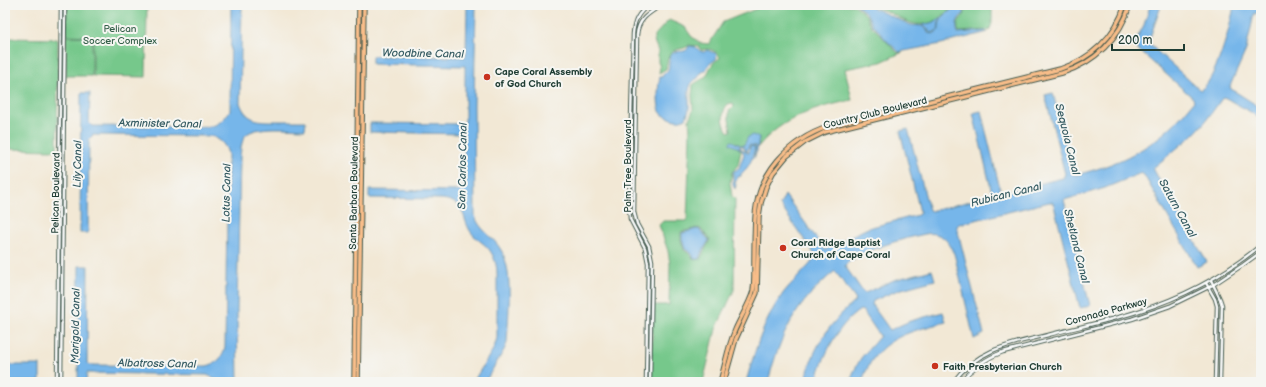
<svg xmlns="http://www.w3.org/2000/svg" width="1266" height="387" viewBox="0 0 1266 387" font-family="'Balsamiq Sans',sans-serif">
	<rect width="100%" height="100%" fill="#f6f6f2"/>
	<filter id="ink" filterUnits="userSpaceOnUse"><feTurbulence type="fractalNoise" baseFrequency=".025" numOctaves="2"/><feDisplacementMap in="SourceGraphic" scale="8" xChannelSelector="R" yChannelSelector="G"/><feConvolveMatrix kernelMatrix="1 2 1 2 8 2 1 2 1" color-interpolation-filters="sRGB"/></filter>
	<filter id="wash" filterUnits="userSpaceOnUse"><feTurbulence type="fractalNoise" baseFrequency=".012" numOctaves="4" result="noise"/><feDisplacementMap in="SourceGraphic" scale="16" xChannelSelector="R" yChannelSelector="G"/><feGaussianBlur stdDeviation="0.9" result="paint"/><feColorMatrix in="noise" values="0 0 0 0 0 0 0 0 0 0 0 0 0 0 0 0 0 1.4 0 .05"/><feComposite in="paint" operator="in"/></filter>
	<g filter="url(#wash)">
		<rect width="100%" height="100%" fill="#f2e8d5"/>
		<path fill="#76c88b" stroke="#4a8260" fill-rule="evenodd" d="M66,5V36L92,37V76H66Z
			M67,5H147L146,77L93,76V36L67,35Z
			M766,5H855L866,15L872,27L878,32L886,41L898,53L903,52L881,62L845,69L852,100C816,108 782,117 758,147L759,137L746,142L744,145H740L735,142L736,147L739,148L741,151L738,165L732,172L730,183L732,196L735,199L734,290L716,329L703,382H651L653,305H669L670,264L668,251L659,225L663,221H687L690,132L689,119L693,110L692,95L693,85C696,82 701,80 704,78C711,71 708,65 720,58C719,54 713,49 708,49C705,49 703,50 701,50L698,46L689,45C684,51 672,47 669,56C667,60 667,65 666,69L659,73L660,67L658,62V51L654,41V36L669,20L685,27L691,36L700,43L709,44L723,22ZM733,103L734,106L729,111V119L731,131L728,132C722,123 721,111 728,104ZM697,228L701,229L710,240L700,259L694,260L691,255L684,250L681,240V232Z
			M868,5H992V23L990,29L987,30L959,32C955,24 960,19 965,14V10L960,5C949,8 943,18 933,22C913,29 903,19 886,11C880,9 874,7 868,5Z
			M5,38L58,39L57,150L5,149Z"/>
		<path fill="#76b6ea" stroke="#4a7a8f" d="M231,5H242L240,103C247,122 260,121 277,121C286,121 296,121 306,121L305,129C291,129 255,124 245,136C241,142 241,150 240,157L237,310L238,382H219L214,378L207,375L87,373L86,382H78L79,266H88L87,363L90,365L206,366C217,364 224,357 225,346L228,154C226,145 220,139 211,136L93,135L89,139L88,233H80L81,93H90L89,123L92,126L208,127C219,125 225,119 230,110Z
			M467,5H476L474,106L475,216C479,230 494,237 501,250C514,271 508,318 507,343L504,350L485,382H473L494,348L497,338V273C497,264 493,253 487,247C481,241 473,237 469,229C465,222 464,212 459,206C454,201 448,200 442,199L369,198V190L462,191L464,190V134L370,132V123L462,124L465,123V66L372,64V56L465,57L466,55Z
			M857,5H866L911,25L922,26L927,30L928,33L933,34L939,30C939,27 939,23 941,20C944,14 953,9 959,7L964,11V14C957,18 955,26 958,33L986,31L988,32L941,44L899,52L886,40L879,31L873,26L867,14Z
			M1234,5H1261V13H1256L1254,14L1246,50L1230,86L1231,89L1261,108V118L1226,98L1223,97L1205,122L1193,135L1153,168L1165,191L1207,262L1197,267L1144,175L1141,173L1105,188L1064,200L1090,306L1080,308L1054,205L1052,202H1049L959,224L957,226V228L984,334L974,339L955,257C951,242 941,231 925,234C897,240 871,248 847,263L845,266L863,292L865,293L894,280L932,270L935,280L898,290L873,301L872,305L890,330L910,321L943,312L946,322C907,332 875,339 862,382H850L856,367L861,358L880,336L863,311L860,310C837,325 823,357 816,382H805C814,345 828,325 856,300L835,271C795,304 781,333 768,382H746C755,350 764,319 784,292C794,280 806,270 815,258V255L780,205L785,195L825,250L853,235L868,228L918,215L920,212L900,131L908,129L929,210L931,211L990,196L992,193L973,113L981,111L1001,193L1063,178L1065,174L1045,95L1053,93L1073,174L1076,175C1127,162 1162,143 1194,101L1193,98L1133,45L1144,25L1150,6H1161L1148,43L1200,90C1215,84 1232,21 1234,5Z
			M941,18L939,22L938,30L932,33L929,32L928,29L922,25L934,22Z
			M689,46L696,47L700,51L704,52L707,50L715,53L717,55L716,57L717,58C712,63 707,64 706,70C701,73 700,73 698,78C685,84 690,98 689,109C688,112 687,116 686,118C680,121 676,121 670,118C668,117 664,116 662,114C656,109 658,84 660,77H662L663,75L668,70C670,65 668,55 672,53C678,49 686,55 689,46Z
			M752,135L759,137L757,151L754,158L756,146L749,145L747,152L743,146H739L740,150L739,148L730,144V142L732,141L740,145H744L748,137Z
			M750,146L755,147C752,159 751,165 741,174V176L738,177L735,183L736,185L735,189L733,185V172L739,168L744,154L740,147L747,153H749Z
			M697,229L700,230L709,240C706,246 701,252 699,259H694L692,254L685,249L682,239V233Z
			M5,365H40V382H5Z"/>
	</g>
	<g filter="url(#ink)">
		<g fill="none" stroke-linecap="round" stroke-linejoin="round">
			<defs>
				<path id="minor" d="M1211,280L1220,299L1222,305L1220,382
					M1206,283L1215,299L1217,306L1215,382
					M57,382L61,5
					M61,382L65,5
					M646,382L648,263L645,248L630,219L629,206L633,34C634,21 638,13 649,5
					M650,382L652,261L649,246L637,224L634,212L637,35C638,19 649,13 662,5
					M953,382C978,349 1010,344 1048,335C1078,327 1109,321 1139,311C1184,297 1225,275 1261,245
					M960,382C972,368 986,358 1003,352L1132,319L1170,306L1213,285L1243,265L1261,252"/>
				<path id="major" d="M354,382L359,5
					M358,382L364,5
					M720,382C725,365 728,346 735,330C740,318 750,303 753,291C754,284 754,277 754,270C754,253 754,236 755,218C757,173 788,140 830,126L1060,69C1091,59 1115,37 1125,5
					M724,382L736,339L757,293L759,216L761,203L766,187L773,173L787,156L805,142L825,132L1062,73C1095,63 1120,38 1130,5"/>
			</defs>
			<use href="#minor" stroke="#3f574c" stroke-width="4.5"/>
			<use href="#major" stroke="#3f574c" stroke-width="5.5"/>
			<use href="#minor" stroke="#fff" stroke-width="2.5"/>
			<use href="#major" stroke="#f8bd89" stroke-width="3.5"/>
		</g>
	</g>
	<g fill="#c8321e" stroke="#f6f6f2" stroke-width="1.5">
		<circle cx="487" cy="77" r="4"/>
		<circle cx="783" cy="248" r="4"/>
		<circle cx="935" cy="366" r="4"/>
	</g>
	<g text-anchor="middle" stroke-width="4" stroke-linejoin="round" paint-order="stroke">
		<g font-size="10" fill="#35604a" stroke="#f6f6f2">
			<text x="120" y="32">Pelican<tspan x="120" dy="12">Soccer Complex</tspan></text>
		</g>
		<g font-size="10" font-weight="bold" fill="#1f3d34" stroke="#f6f6f2" text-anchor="start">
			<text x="495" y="75">Cape Coral Assembly<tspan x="495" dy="12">of God Church</tspan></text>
			<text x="791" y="246">Coral Ridge Baptist<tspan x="791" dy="12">Church of Cape Coral</tspan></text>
			<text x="943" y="370">Faith Presbyterian Church</text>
		</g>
		<g font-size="10" fill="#1f3d34" stroke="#f6f6f2">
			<text transform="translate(875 112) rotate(-14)" y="4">Country Club Boulevard</text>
			<text transform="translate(627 166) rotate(-90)" y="4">Palm Tree Boulevard</text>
			<text transform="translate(55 193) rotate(-89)" y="4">Pelican Boulevard</text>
			<text transform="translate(353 193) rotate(-89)" y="4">Santa Barbara Boulevard</text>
			<text transform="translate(1106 311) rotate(-15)" y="4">Coronado Parkway</text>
		</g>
		<g font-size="11" font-style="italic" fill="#355b62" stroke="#f6f6f2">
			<text transform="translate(423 53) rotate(1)" y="4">Woodbine Canal</text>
			<text transform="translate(160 123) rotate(1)" y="4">Axminister Canal</text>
			<text transform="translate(1068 139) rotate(76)" y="4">Sequoia Canal</text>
			<text transform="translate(77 164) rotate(-89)" y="4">Lily Canal</text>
			<text transform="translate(462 166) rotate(-89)" y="4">San Carlos Canal</text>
			<text transform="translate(226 193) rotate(-89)" y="4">Lotus Canal</text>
			<text transform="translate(1006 194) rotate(-14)" y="4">Rubican Canal</text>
			<text transform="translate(1178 208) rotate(61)" y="4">Saturn Canal</text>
			<text transform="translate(1077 246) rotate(76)" y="4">Shetland Canal</text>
			<text transform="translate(75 326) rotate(-89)" y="4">Marigold Canal</text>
			<text transform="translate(157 363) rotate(1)" y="4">Albatross Canal</text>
		</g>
	</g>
	<rect width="1266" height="387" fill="none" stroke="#f6f6f2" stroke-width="20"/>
	<path d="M1112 44v6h72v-6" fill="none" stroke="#1f3d34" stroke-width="2"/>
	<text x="1118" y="44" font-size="12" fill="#1f3d34" stroke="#f6f6f2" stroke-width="3" paint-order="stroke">200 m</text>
</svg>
